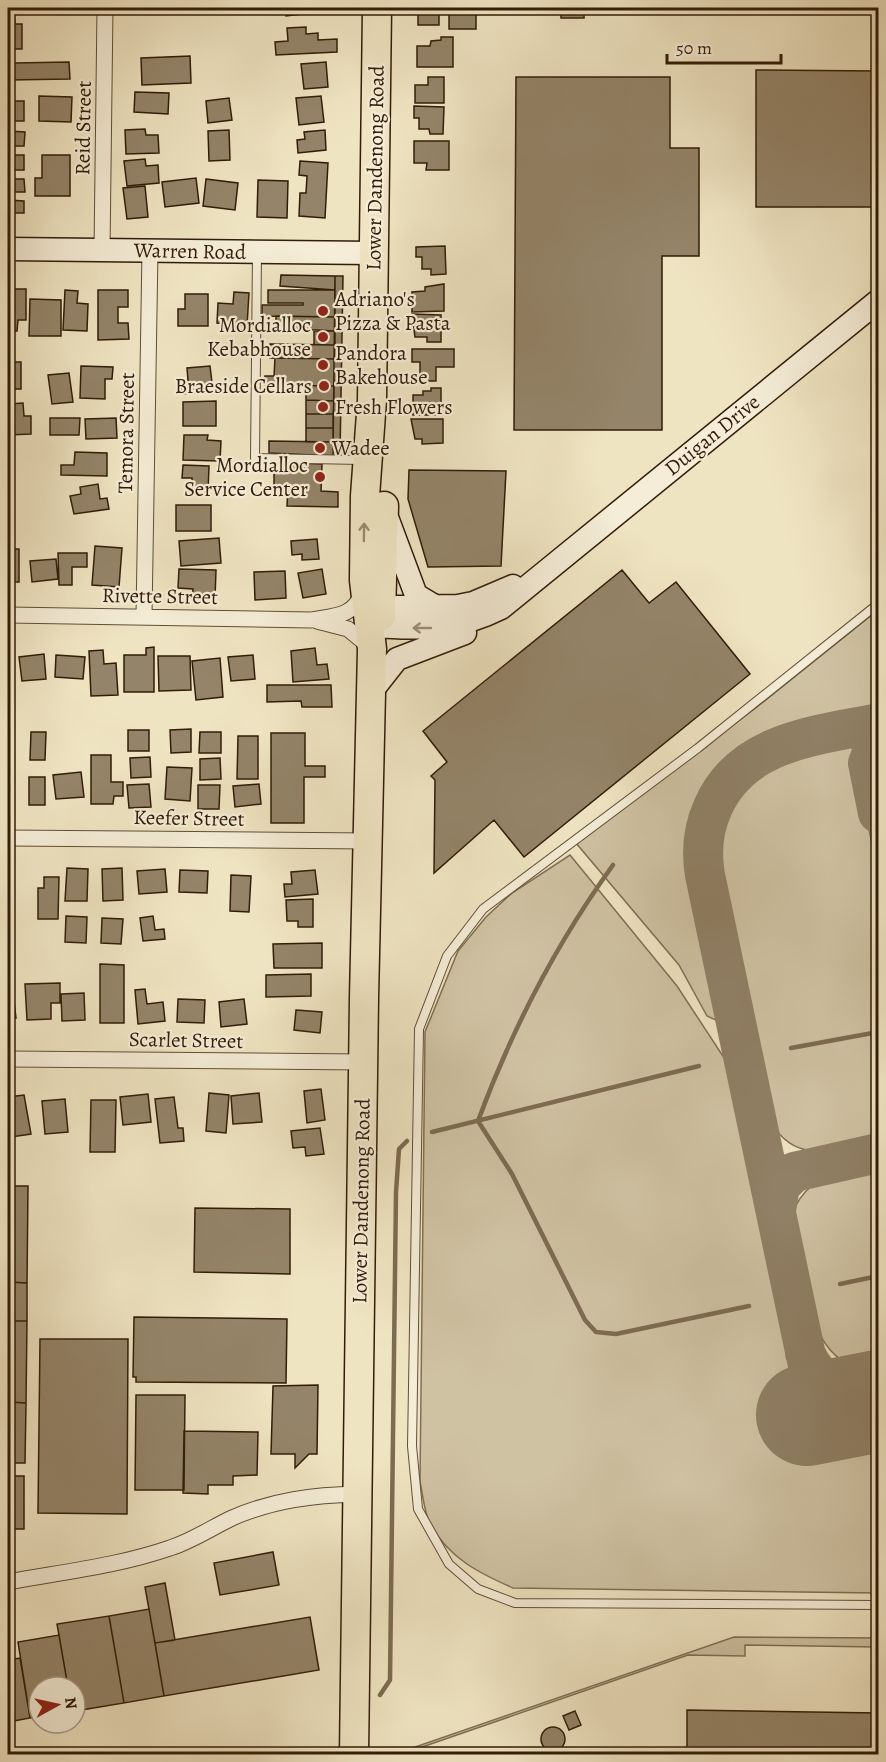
<svg xmlns="http://www.w3.org/2000/svg" width="886" height="1762" viewBox="0 0 886 1762" font-family="Alegreya,serif">
	<rect width="100%" height="100%" fill="#efe4c2"/>
	<filter id="stains"><feTurbulence type="fractalNoise" baseFrequency=".00333" numOctaves="4"/><feColorMatrix values="0 0 0 0 .2 0 0 0 0 .09 0 0 0 0 .02 0 0 0 .5 -.17"/></filter>
	<radialGradient id="worn" r=".72"><stop offset=".6" stop-color="#630" stop-opacity="0"/><stop offset="1" stop-color="#630" stop-opacity=".3"/></radialGradient>
	<path fill="#cfc2a3" stroke="#806f56" stroke-width="1.5" d="M878,610V711C839,719 795,723 759,742C678,783 688,852 702,926C707,958 713,989 718,1021L707,1016L679,965L576,843L757,707Z
		M851,742L878,873V1141C833,1151 789,1167 767,1113L716,857C725,771 776,757 851,742Z
		M570,855L677,986L734,1073L813,1449L878,1436V1593L513,1588C479,1573 448,1558 430,1523C424,1512 423,1495 420,1482L425,1032L458,951L486,917L512,893Z
		M878,1165V1366C821,1378 807,1305 798,1264C796,1250 789,1233 791,1219C793,1208 799,1199 806,1191C825,1172 854,1170 878,1165Z
		M734,1637L878,1638V1647L745,1645V1656L688,1655L402,1754H395Z"/>
	<g fill="none" stroke-linecap="round" stroke-linejoin="round">
		<path stroke="#7d6b52" stroke-width="4.5" d="M613,865C556,944 512,1029 478,1121L512,1174L585,1320L596,1332L616,1334L749,1306
			M791,1048L878,1032
			M432,1132L699,1066
			M840,1284L878,1276
			M380,1695L390,1680L396,1192L399,1149L407,1141"/>
		<path stroke="#908066" stroke-width="40" d="M878,740L868,763L878,813
			M776,1210L780,1186L794,1172L878,1153
			M805,1353C820,1385 844,1397 878,1396
			M818,1413L705,875C701,852 703,829 713,807C742,741 815,736 878,723"/>
		<path stroke="#908066" stroke-width="102" d="M807,1415L878,1401"/>
	</g>
	<path fill="#948469" stroke="#321c09" stroke-width="1.5" d="M8,8H70V10L14,11L15,24H22V49H14V63L69,62L70,79L8,80Z
		M147,8H204V11L195,12V8L147,12Z
		M285,8H337V10L286,16Z
		M416,8H439V25H418V8Z
		M458,8H476V29H449V13H458Z
		M561,8H584V18H561Z
		M306,27V34L318,33V40L337,39V52L276,55L275,42L288,41L287,28Z
		M441,37H453V67H417V46H430L431,41L441,40Z
		M190,56L191,83L142,85L141,58Z
		M326,62L328,87L304,89L301,64Z
		M756,70L878,71V207H756Z
		M428,77H444V103H415V85H428Z
		M516,77H670V148H699V256H662V430H514Z
		M135,92L169,93L168,114L134,112Z
		M39,96L72,97L71,122L39,121Z
		M321,96L324,122L299,125L296,98Z
		M229,98L232,120L208,123L206,101Z
		M8,101H24V121H8Z
		M414,106L444,107L443,134H430L429,129H419V118H414Z
		M145,129L146,135H158L159,153L126,154L125,130Z
		M229,130L230,160L209,161L208,131Z
		M325,130L326,150L298,153L297,140L305,139L304,132Z
		M8,131L25,132L24,146H8Z
		M414,141H449V170H426L427,163H414Z
		M8,155H24V170H8Z
		M42,155H70V196H35V178H42Z
		M145,159L146,166L158,165L159,183L127,186L124,161Z
		M300,161L328,163L325,218L299,216L300,193H306L307,176L299,175Z
		M196,178L199,203L165,207L162,182Z
		M8,179H24L25,192H8Z
		M206,179L238,183L235,210L203,206Z
		M258,180L288,181L287,218L257,217Z
		M145,186L148,217L127,219L123,188Z
		M8,200L24,201V213H8Z
		M445,246L446,274L431,275V269H422V257H416V247Z
		M281,275L335,276V290L280,286Z
		M335,276H343L340,455L333,456Z
		M444,284V311L412,312V292L425,291V287Z
		M10,289H26V320H18L17,331H8V296H10Z
		M65,290L78,291L77,303L88,304L87,331L63,330Z
		M98,290H128V307H118V323H128L129,339L98,340Z
		M268,290H335V317L262,316V305H303V303H268Z
		M234,292L249,293L247,326L217,323L218,303L233,304Z
		M185,294H208V326H178V309H185Z
		M30,299L61,300V336H29Z
		M412,314L441,315V342H427V337H415Z
		M276,316L335,317V331L276,328Z
		M314,331H335V345H314Z
		M270,344L335,345L334,359L270,358Z
		M412,349H454V367H436V381H420V362H412Z
		M275,358L334,359V386L265,385V376H274Z
		M8,362H21V389H8Z
		M81,366L113,367L112,379H105V399L80,398Z
		M210,366L213,391L182,394L181,381L188,380L187,368Z
		M69,373L73,402L52,404L48,375Z
		M306,386H334V401L306,400Z
		M431,388H441V415H413V395H423V391H431Z
		M306,400L334,401L333,414H306Z
		M216,401V426H183V402Z
		M23,403L24,416H31V434L8,435V404Z
		M306,414H333V428H306Z
		M50,418H80L79,435H50Z
		M116,418L117,438L86,439L85,419Z
		M411,419H443V443L422,444V439H415Z
		M306,428H333V442H306Z
		M184,435H208L207,440L221,441L220,461L183,460Z
		M269,441L333,442V456L269,453Z
		M75,452L107,453V476L61,475V465H74Z
		M274,462L322,464L321,491L338,492V507L287,506L288,486L274,485Z
		M183,465L209,466L208,492H192V478H182Z
		M409,470L506,471L501,566L428,567L408,499Z
		M11,484L14,503L8,504V485Z
		M98,484L100,499L107,498L109,509L74,514L70,496L81,494L80,487Z
		M176,505H211V531H176Z
		M219,538L221,563L181,566L179,541Z
		M317,539L319,559L302,560V554L292,555L291,541Z
		M8,540H14V549H19V582H8Z
		M95,546L122,548L119,587L92,585Z
		M58,553H87V567H72V585H59Z
		M56,559L58,579L32,582L30,561Z
		M179,569L216,570L215,598H192L193,589L178,588Z
		M322,569L326,594L303,598L298,573Z
		M622,570L649,603L676,582L750,674L524,857L494,820L434,873L435,780L431,776L447,762L423,731Z
		M285,571L286,598L255,600L254,572Z
		M154,647V692H124V655H146V648Z
		M315,648L317,665L327,664L329,679L293,682L291,651Z
		M103,650L104,664L116,663L118,695L91,696L89,651Z
		M44,654L46,679L22,681L19,657Z
		M8,655H12L11,678H8Z
		M56,655L85,657L83,679L55,677Z
		M253,655L255,679L231,681L228,657Z
		M158,656H190L191,690L159,691Z
		M220,658L223,697L196,700L192,661Z
		M267,685H331L332,707H302L301,701L267,702Z
		M191,729V752L171,753L170,730Z
		M128,730H149V751H128Z
		M8,732H14L13,758H8Z
		M31,732H46L45,760H30Z
		M200,732H221V753H199Z
		M271,733H305V766H325V777H304V823H271Z
		M238,736H258V779H237Z
		M91,755H111V782H123V796H114L113,804H91Z
		M150,757L151,777L131,778L130,758Z
		M220,758L221,779L200,780V759Z
		M167,767L192,768L190,801L165,799Z
		M81,772L84,797L56,799L53,775Z
		M8,776H14L12,810H8Z
		M29,777H45V805H29Z
		M149,784L151,807L129,808L127,785Z
		M259,784L261,804L235,807L233,786Z
		M198,785H220L219,809H198Z
		M67,868L88,869L87,901H65Z
		M122,868L123,900L103,901L102,869Z
		M165,869L167,892L139,894L137,871Z
		M180,870L208,871L207,893L179,892Z
		M315,870L318,894L285,897L284,884H292L291,872Z
		M231,875L251,876L249,912L230,911Z
		M44,877H59L58,919H38V888H44Z
		M313,899V927H298V921H287L286,900Z
		M66,916L87,917L86,943L65,942Z
		M153,916L155,930L164,929L165,939L143,941L140,918Z
		M102,918L123,919L121,944L101,943Z
		M322,943V968H274L273,944Z
		M100,964L124,965V1023H100Z
		M311,974V996L266,997V975Z
		M60,983V1003H51V1019L27,1020L25,984Z
		M145,989L147,1004L163,1002L165,1021L138,1024L135,990Z
		M84,993L85,1020L62,1021L61,994Z
		M178,999L205,1000L204,1023L177,1022Z
		M244,999L247,1024L221,1027L219,1002Z
		M14,1001L16,1018L8,1019V1002Z
		M296,1010L322,1012L320,1033L294,1030Z
		M321,1089L325,1120L307,1123L304,1091Z
		M209,1093L229,1095L226,1133L206,1131Z
		M259,1093L262,1122L233,1124L231,1096Z
		M148,1094L151,1122L123,1125L120,1097Z
		M24,1095L31,1134L11,1137L8,1097Z
		M174,1097L178,1128H183L184,1141L160,1143L155,1099Z
		M65,1099L68,1132L45,1134L42,1101Z
		M91,1100H116L115,1152H90Z
		M320,1128L324,1154L306,1156L305,1147L293,1148L291,1131Z
		M8,1186H28L27,1283L8,1282Z
		M195,1208L290,1209V1274L194,1272Z
		M8,1282L27,1283V1321H8Z
		M134,1317L287,1319L286,1383L136,1382V1377H133Z
		M8,1321H27L26,1403L8,1402Z
		M40,1339H128L127,1514L38,1513Z
		M318,1385L317,1454H309L295,1468V1454H271L273,1386Z
		M136,1395H185L184,1490H135Z
		M8,1402L26,1403L25,1463H8Z
		M184,1431L258,1432L257,1475L233,1476V1485H208V1494L183,1493Z
		M8,1476H24V1529H8Z
		M273,1552L279,1585L220,1595L214,1563Z
		M165,1583L175,1640L155,1643L145,1587Z
		M149,1609L164,1696L124,1703L109,1616Z
		M109,1616L124,1703L75,1711V1687H68L57,1624Z
		M310,1617L319,1670L164,1696L155,1643Z
		M59,1635L68,1687H39V1717L30,1718L18,1642Z
		M20,1658L30,1718L8,1722V1660Z
		M687,1710L878,1713V1754H687Z
		M575,1711L581,1725L569,1730L563,1716Z
		M541 1739a12 12 0 1 1 24 0a12 12 0 1 1-24 0Z"/>
	<g fill="none" stroke-linecap="round" stroke-linejoin="round">
		<defs>
			<path id="lane" d="M257,254L255,458L362,460
				M878,604L698,748L483,909L447,956L419,1029L412,1446L418,1509L449,1564L478,1589L515,1603L878,1605"/>
			<path id="street" d="M102,250L105,8
				M8,615L311,620C333,616 354,617 362,593
				M144,616L150,250
				M317,621L348,629L370,647
				M8,838L370,841
				M8,1059L363,1062
				M8,1582C62,1572 118,1566 170,1548C192,1541 211,1528 232,1518C273,1500 314,1495 358,1494"/>
			<path id="secondary" d="M8,249L373,253
				M388,520L416,595L436,607
				M367,611L398,607L458,606L473,603L513,586
				M368,626C420,628 451,633 501,608L878,301
				M371,692L397,659L465,633"/>
			<path id="highway" d="M381,616L384,506
				M354,1754L364,998L372,649L364,580L365,496L372,400L377,8"/>
		</defs>
		<use href="#lane" stroke="#614e37" stroke-width="10"/>
		<use href="#street" stroke="#614e37" stroke-width="17"/>
		<use href="#secondary" stroke="#321c09" stroke-width="25"/>
		<use href="#highway" stroke="#321c09" stroke-width="31"/>
		<use href="#lane" stroke="#f5edd7" stroke-width="8"/>
		<use href="#street" stroke="#f5edd7" stroke-width="15"/>
		<use href="#secondary" stroke="#f5edd7" stroke-width="22"/>
		<use href="#highway" stroke="#efe4c2" stroke-width="28"/>
	</g>
	<defs><path id="oneway-shaft" d="M-6 0H5M1.5-3L5.5 0L1.5 3" fill="none" stroke-width="1.6" stroke-linecap="round" stroke-linejoin="round" transform="scale(1.5)"/></defs>
	<use stroke="#9a8a6f" href="#oneway-shaft" transform="translate(364 532) rotate(-89)"/>
	<use stroke="#9d8f7a" href="#oneway-shaft" transform="translate(422 628) rotate(180)"/>
	<g fill="#8f2418" stroke="#f5edd7" stroke-width="2">
		<circle cx="323" cy="311" r="6"/>
		<circle cx="323" cy="337" r="6"/>
		<circle cx="323" cy="365" r="6"/>
		<circle cx="324" cy="386" r="6"/>
		<circle cx="323" cy="407" r="6"/>
		<circle cx="320" cy="448" r="6"/>
		<circle cx="320" cy="477" r="6"/>
	</g>
	<g text-anchor="middle" stroke-width="4.5" stroke-linejoin="round" paint-order="stroke">
		<g font-size="21" fill="#321c09" stroke="#f5edd7">
			<text transform="translate(83 128) rotate(-89)" y="7">Reid Street</text>
			<text transform="translate(375 168) rotate(-89)" y="7">Lower Dandenong Road</text>
			<text transform="translate(190 251) rotate(1)" y="7">Warren Road</text>
			<text transform="translate(126 433) rotate(-89)" y="7">Temora Street</text>
			<text transform="translate(712 435) rotate(-39)" y="7">Duigan Drive</text>
			<text transform="translate(160 596) rotate(1)" y="7">Rivette Street</text>
			<text transform="translate(189 818) rotate(1)" y="7">Keefer Street</text>
			<text transform="translate(186 1040) rotate(1)" y="7">Scarlet Street</text>
			<text transform="translate(361 1201) rotate(-89)" y="7">Lower Dandenong Road</text>
		</g>
		<g font-size="21" fill="#321c09" stroke="#f5edd7" text-anchor="start">
			<text x="335" y="306">Adriano's<tspan x="335" dy="24">Pizza &amp; Pasta</tspan></text>
			<text x="311" y="332" text-anchor="end">Mordialloc<tspan x="311" dy="24">Kebabhouse</tspan></text>
			<text x="335" y="360">Pandora<tspan x="335" dy="24">Bakehouse</tspan></text>
			<text x="312" y="393" text-anchor="end">Braeside Cellars</text>
			<text x="335" y="414">Fresh Flowers</text>
			<text x="332" y="455">Wadee</text>
			<text x="308" y="472" text-anchor="end">Mordialloc<tspan x="308" dy="24">Service Center</tspan></text>
		</g>
	</g>
	<rect width="886" height="1762" fill="none" stroke="#efe4c2" stroke-width="30"/>
	<rect x="9" y="9" width="868" height="1744" fill="none" stroke="#321c09" stroke-width="3"/>
	<rect x="15" y="15" width="856" height="1732" fill="none" stroke="#321c09" stroke-width="1.5"/>
	<g transform="translate(57 1705) rotate(82)"><circle r="28" fill="#f5edd7" stroke="#a79985" stroke-width="1.5"/>
	<path d="M0-4.5L10 22L0 15L-10 22Z" fill="#8f2418"/>
	<text y="-9" font-size="16" font-weight="bold" text-anchor="middle" fill="#321c09">N</text>
	</g>
	<path d="M667 54v9h114v-9" fill="none" stroke="#321c09" stroke-width="3"/>
	<text x="676" y="54" font-size="18" fill="#321c09" stroke="#f5edd7" stroke-width="4.5" paint-order="stroke">50 m</text>
	<rect width="100%" height="100%" filter="url(#stains)"/>
	<rect width="100%" height="100%" fill="url(#worn)"/>
</svg>
